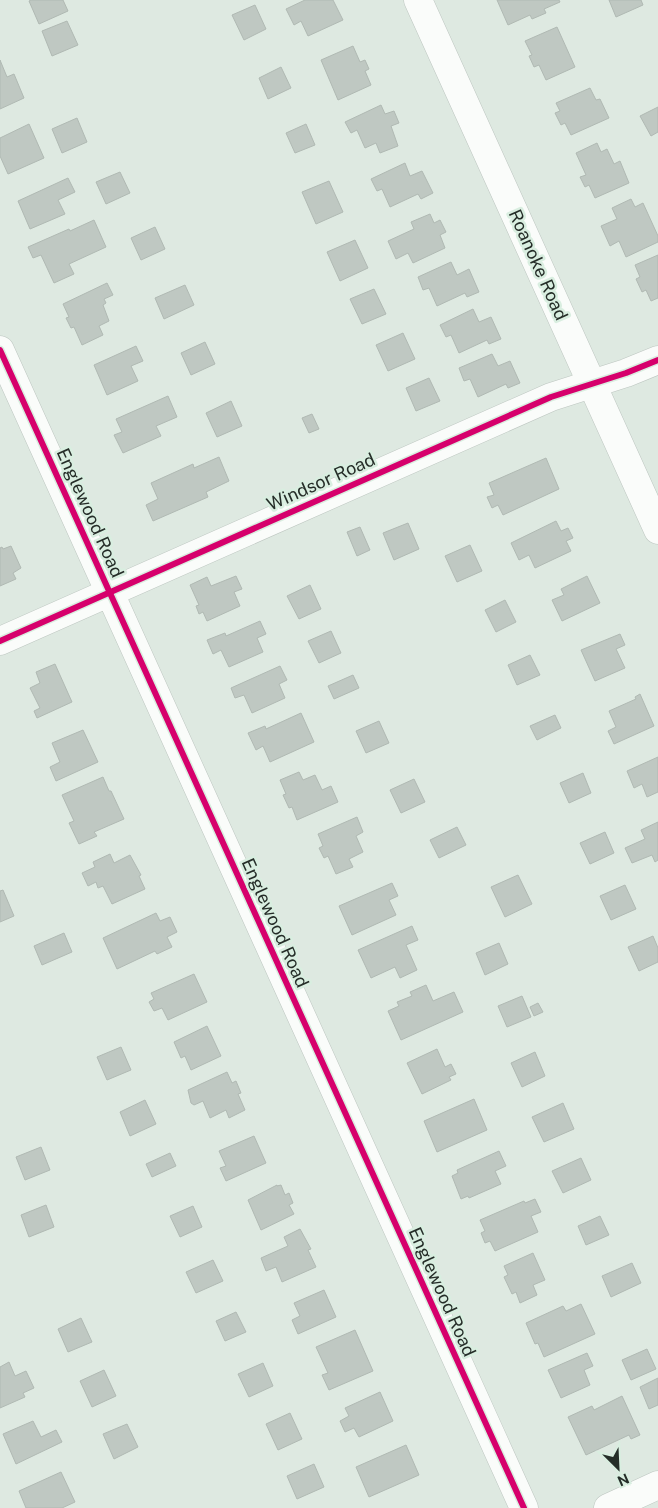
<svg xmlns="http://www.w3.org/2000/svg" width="658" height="1508" viewBox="0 0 658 1508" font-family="'Public Sans',sans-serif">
	<rect width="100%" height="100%" fill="#dee9e1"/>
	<path fill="#bfc8c2" stroke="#b0b9b3" d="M31,0H63L68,11L39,24L29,1Z
		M305,0H333L343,20L308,36L301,21L294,25L286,9Z
		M497,0H559L560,2L544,9L546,13L532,19L530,15L508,25Z
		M609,0H641L643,5L616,17Z
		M255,5L266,29L244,40L232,15Z
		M67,21L78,45L52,56L42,31Z
		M557,27L575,67L546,80L539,65L534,67L529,56L532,55L525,41Z
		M353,46L360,62L365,60L369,69L365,71L371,85L338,100L321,60Z
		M0,60L7,77L14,74L24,98L0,109Z
		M281,67L291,88L268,99L259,78Z
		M590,88L596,100L600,99L609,118L571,135L565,123L561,125L555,113L560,111L556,103Z
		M381,105L385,114L394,111L399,123L391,126L398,146L380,153L376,143L365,148L357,130L351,133L345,122Z
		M658,107V132L651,136L640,116Z
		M77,118L87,142L62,153L52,129Z
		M29,124L44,158L8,174L0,156V138Z
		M306,124L315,145L295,153L286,133Z
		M597,143L601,152L607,149L614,164L620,161L629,183L595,198L589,185L585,187L580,177L586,175L576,153Z
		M405,163L410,176L422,171L433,193L421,199L418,194L390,207L382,189L377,191L371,179Z
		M120,172L130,193L106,204L96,182Z
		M68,178L75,192L58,200L65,214L30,229L18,201Z
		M329,181L343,212L316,224L302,192Z
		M631,199L635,207L643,203L658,236V242L626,257L619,241L610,246L601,226L617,219L612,208Z
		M430,214L434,223L440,220L446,232L440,235L445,248L413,263L408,253L396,259L388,241L414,229L411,222Z
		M94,220L106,247L69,264L74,274L54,283L41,255L33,258L28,247L69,229L70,231Z
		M155,227L165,249L141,260L131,238Z
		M355,240L368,268L340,281L327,252Z
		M658,255V298L651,301L646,290L642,292L636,279L640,277L635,265Z
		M451,262L457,275L469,269L479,292L467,297L465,293L437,306L429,288L423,290L418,277Z
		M107,283L113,295L104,299L106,303L103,305L109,321L99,326L103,335L82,345L74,327L71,328L66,318L69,317L63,304Z
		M185,285L194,305L164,319L155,298Z
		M374,289L386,314L362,324L350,299Z
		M473,309L479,322L491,317L501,339L489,344L487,340L459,353L451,335L446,337L440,325Z
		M403,333L415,359L388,371L376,345Z
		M205,342L215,364L191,375L181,353Z
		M136,346L143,361L131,366L138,381L107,395L94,365Z
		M492,354L498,366L510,361L520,383L508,388L506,384L478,397L470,379L464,381L459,368Z
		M429,378L440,401L416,411L406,388Z
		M168,396L177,417L156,426L161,436L123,453L114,435L122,432L116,419Z
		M231,401L242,426L217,437L206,413Z
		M312,414L319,429L309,433L302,418Z
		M219,457L229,481L206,492L208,497L153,521L146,505L158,499L151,483L193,464L194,468Z
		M546,458L559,489L503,515L498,505L492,508L487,497L494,495L489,483Z
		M556,521L561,531L568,528L573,538L566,541L571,551L535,568L529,555L519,560L511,543Z
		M408,523L419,549L394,560L383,533Z
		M360,527L370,550L357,556L347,532Z
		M470,545L482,571L457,582L445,556Z
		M11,546L21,568L13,573L16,579L0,586V548L2,547L3,549Z
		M236,576L242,589L234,592L240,606L207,621L203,612L199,614L196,606L199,605L190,585L207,577L211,586Z
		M587,576L600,603L562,621L552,600L564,595L561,589Z
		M310,585L321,609L299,619L287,596Z
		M505,600L516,622L496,632L485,610Z
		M260,621L266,634L257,638L263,652L229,667L221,650L213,654L207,640L225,633L226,636Z
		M331,631L341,653L319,663L308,641Z
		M620,634L625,645L616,649L625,668L595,681L581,650Z
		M530,655L540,675L517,685L508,665Z
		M55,664L72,702L37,718L34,711L40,708L30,688L40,683L36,672Z
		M280,666L287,680L279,684L285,698L252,713L244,695L235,698L231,688Z
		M353,675L359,688L334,699L328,686Z
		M640,694L654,726L614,744L608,731L616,727L609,711L636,699L635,697Z
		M301,713L314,742L270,762L263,746L256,750L248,733L265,726L266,729Z
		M555,715L561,728L537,740L530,726Z
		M379,721L389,743L366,753L356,731Z
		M83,730L98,762L56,781L50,767L60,762L52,743Z
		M658,757V792L647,797L642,784L634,788L627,771Z
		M299,772L303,780L315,775L322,790L331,786L338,802L297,820L292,807L289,808L283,795L286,794L280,780Z
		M583,773L591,793L569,803L560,783Z
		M103,777L109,791H111L124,819L94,832L97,836L79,844L69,823L74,821L62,795Z
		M414,779L425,802L401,813L390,790Z
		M357,817L363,832L356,836L363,852L349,859L353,867L336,874L328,856L324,858L319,848L323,846L318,834Z
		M658,822V860L655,862L652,855L632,863L625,848L645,839L641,830Z
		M457,827L466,845L439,858L430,840Z
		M605,832L614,853L590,864L580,843Z
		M110,854L114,863L130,855L141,875L139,876L145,889L112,904L103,886L98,888L96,882L88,886L82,873L95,867L93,862Z
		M518,875L532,904L505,917L491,887Z
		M392,883L398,896L389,900L396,915L352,935L339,906Z
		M625,885L636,909L611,920L600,896Z
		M3,890L14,916L0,922V891Z
		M156,913L160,921L170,917L177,932L167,937L172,947L157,954L155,951L117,969L103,938Z
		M412,926L418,940L406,945L417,970L400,978L395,967L371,978L358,950Z
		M64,933L72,952L42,965L34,946Z
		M653,936L658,948V962L639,971L628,947Z
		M499,943L508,964L485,975L476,953Z
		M194,974L207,1002L168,1020L162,1008L154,1011L149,1002L154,999L151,993Z
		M426,985L433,1001L454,992L463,1012L401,1040L388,1011L399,1006L397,1002L412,996L410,992Z
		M522,996L531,1017L507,1027L498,1006Z
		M538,1003L543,1012L534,1016L530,1007Z
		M207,1026L221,1056L191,1070L185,1056L181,1058L174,1042Z
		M121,1047L131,1070L107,1080L97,1057Z
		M437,1049L445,1067L451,1064L456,1074L449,1077L451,1080L422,1094L407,1063Z
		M535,1052L545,1076L522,1087L511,1063Z
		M227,1072L232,1083L236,1081L241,1093L238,1094L245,1110L229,1118L226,1110L210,1118L203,1101L194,1105L191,1103L188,1090Z
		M474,1099L487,1130L437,1152L424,1121Z
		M145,1100L156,1124L130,1136L120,1112Z
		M563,1103L574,1129L544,1142L532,1117Z
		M254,1136L266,1163L226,1181L220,1168L226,1166L219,1151Z
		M41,1147L50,1170L25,1180L16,1157Z
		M499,1151L506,1166L495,1171L501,1184L469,1198L468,1196L461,1199L452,1176L458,1173L457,1170Z
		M170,1153L176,1166L152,1177L146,1164Z
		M581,1158L591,1180L563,1193L552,1171Z
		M277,1185V1186L281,1185L285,1195L289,1193L293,1203L289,1205L294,1214L261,1230L248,1200Z
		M535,1199L541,1212L531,1216L538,1232L495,1251L490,1241L485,1243L481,1233L485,1231L480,1220L524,1201L525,1203Z
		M46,1205L54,1227L29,1237L21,1215Z
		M193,1206L202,1227L180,1237L170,1216Z
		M600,1216L609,1235L586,1245L578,1226Z
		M300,1229L311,1249L308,1250L316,1267L282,1282L276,1267L266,1271L261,1258L288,1246L284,1237Z
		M533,1253L545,1280L533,1285L537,1295L520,1303L516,1292L512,1294L504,1277L508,1275L504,1266Z
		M213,1260L223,1281L196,1293L186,1272Z
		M632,1263L641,1283L611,1297L602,1276Z
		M324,1290L336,1317L298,1334L292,1320L300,1316L294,1303Z
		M581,1304L595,1334L544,1357L538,1343L535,1344L526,1323L563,1306L566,1311Z
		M236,1312L246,1332L225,1341L216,1321Z
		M81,1318L92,1342L68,1352L58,1329Z
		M355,1330L373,1371L329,1390L322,1375L328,1373L316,1347Z
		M647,1349L656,1369L631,1380L622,1360Z
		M587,1353L593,1366L584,1370L590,1385L561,1398L548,1370Z
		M9,1362L15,1376L26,1371L34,1388L23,1393L25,1397L0,1408V1367Z
		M263,1363L273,1386L249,1397L238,1374Z
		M104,1370L116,1396L92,1407L80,1381Z
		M658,1378V1405L649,1409L640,1387Z
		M380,1392L393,1421L359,1437L354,1428L345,1432L340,1421L349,1416L345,1408Z
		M622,1396L640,1435L631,1439L629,1435L586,1455L568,1417L592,1406L594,1410Z
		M290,1413L302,1439L278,1450L266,1424Z
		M33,1421L41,1437L56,1430L62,1442L16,1464L3,1434Z
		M127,1424L138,1447L114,1459L103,1434Z
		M406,1445L419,1475L369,1497L356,1467Z
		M314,1464L324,1487L297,1499L287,1476Z
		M61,1472L75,1502L62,1508H26L19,1491Z"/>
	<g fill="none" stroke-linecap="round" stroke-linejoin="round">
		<defs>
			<path id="minor" d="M418,0L658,530
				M0,350L524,1508
				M0,641L551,397L626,373L658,360
				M608,1508L658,1485"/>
		</defs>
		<use href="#minor" stroke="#bdc6c0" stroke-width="29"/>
		<use href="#minor" stroke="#fafcfa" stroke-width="28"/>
		<defs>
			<path id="cycleway" d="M0,350L524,1508
				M0,641L551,397L626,373L658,360"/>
		</defs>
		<use href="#cycleway" stroke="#d9eee0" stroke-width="9"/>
		<use href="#cycleway" stroke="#d6006c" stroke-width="6"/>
	</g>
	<g text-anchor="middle" stroke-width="5" stroke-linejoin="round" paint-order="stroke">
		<g font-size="18" fill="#252d28" stroke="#d9eee0">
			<text transform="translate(538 265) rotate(66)" y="6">Roanoke Road</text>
			<text transform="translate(321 482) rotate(-24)" y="6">Windsor Road</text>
			<text transform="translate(90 513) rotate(66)" y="6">Englewood Road</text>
			<text transform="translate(275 923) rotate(66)" y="6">Englewood Road</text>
			<text transform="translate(442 1292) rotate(66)" y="6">Englewood Road</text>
		</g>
	</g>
	<g transform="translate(618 1468) rotate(156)" stroke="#d9eee0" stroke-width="4" paint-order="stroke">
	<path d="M0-4L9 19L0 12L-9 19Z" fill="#252d28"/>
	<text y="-8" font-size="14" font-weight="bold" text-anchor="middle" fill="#252d28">N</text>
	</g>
</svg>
